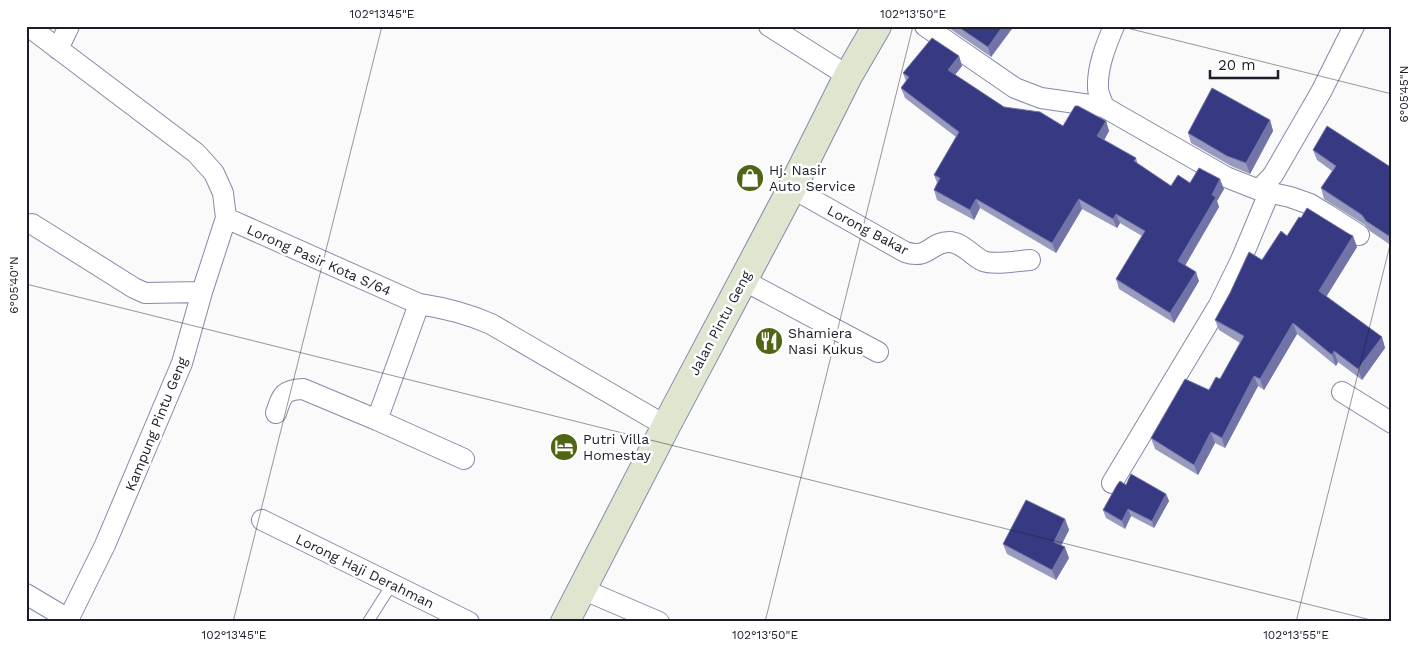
<svg xmlns="http://www.w3.org/2000/svg" width="1418" height="648" viewBox="0 0 1418 648" font-family="'Work Sans',sans-serif">
	<rect width="100%" height="100%" fill="#fafafa"/>
	<g fill="none" stroke-linecap="round" stroke-linejoin="round">
		<defs>
			<path id="lane" d="M368,622L392,584"/>
			<path id="street" d="M28,26L196,153L214,173L223,193L226,218L419,304C446,308 466,313 491,324L666,426
				M769,26L848,76
				M925,26L1015,88L1041,98L1104,107
				M1114,26C1106,45 1097,67 1098,88C1098,94 1102,101 1104,107L1226,177L1259,190L1290,197L1310,204L1328,215L1359,235
				M58,49L69,26
				M792,188L905,252C929,260 930,242 949,242C962,242 971,255 983,261C993,265 1018,261 1030,260
				M1259,190L1273,175L1321,92L1354,26
				M32,224L134,288L145,293L202,292
				M743,280L878,352
				M1342,392L1392,423
				M276,413C282,395 283,390 303,389L377,420L464,459
				M377,420L419,304
				M1112,483L1219,305L1241,260L1269,193
				M262,520L469,622
				M582,589L659,622
				M26,594L68,619
				M67,622L105,545L182,363L202,292L226,218"/>
			<path id="secondary" d="M565,622L666,426L792,188L848,76L877,26"/>
		</defs>
		<use href="#lane" stroke="#858aa8" stroke-width="12"/>
		<use href="#street" stroke="#858aa8" stroke-width="22"/>
		<use href="#secondary" stroke="#858aa8" stroke-width="30"/>
		<use href="#lane" stroke="#fff" stroke-width="10"/>
		<use href="#street" stroke="#fff" stroke-width="20"/>
		<use href="#secondary" stroke="#dee6cf" stroke-width="28"/>
	</g>
	<path fill="#989abe" d="M946,26H1014L991,57Z
		M959,56L962,66L955,75L1004,107L1063,126L1106,121L1109,131L1104,140L1136,158L1138,164L1171,186L1190,183L1224,189L1217,201L1219,207L1185,265L1199,281L1174,323L1119,289L1116,279L1142,236L1120,223L1117,228L1082,209L1056,253L980,208L974,220L937,200L934,190L937,183L934,175L956,137L905,98L901,88L906,81L903,73Z
		M1270,120L1273,131L1250,174L1231,166L1191,143L1188,133Z
		M1313,150L1392,168V246L1370,231L1365,225L1324,199L1321,188L1332,171L1317,160Z
		M1349,234L1353,236L1357,247L1326,297L1382,337L1385,348L1362,380L1338,362L1336,366L1297,334L1264,390L1258,386L1225,448L1215,443L1198,475L1155,449L1151,438L1209,390L1220,379L1240,343L1219,330L1215,320L1262,260L1287,236Z
		M1126,485L1166,494L1169,501L1154,528L1131,516L1125,529L1106,518L1103,510Z
		M1065,519L1069,530L1061,545L1069,558L1056,580L1007,554L1003,544Z"/>
	<path fill="#7274a7" d="M1003,26H1014L991,57L988,47Z
		M959,56L962,66L951,80L948,70Z
		M1270,120L1273,131L1250,174L1246,163Z
		M1106,121L1109,131L1101,146L1097,136Z
		M1220,179L1224,189L1217,201L1219,207L1182,271L1178,261Z
		M976,199L980,208L974,220L970,210Z
		M1079,199L1082,209L1056,253L1052,243Z
		M1116,214L1120,223L1117,228L1113,219Z
		M1353,236L1357,247L1323,302L1319,291Z
		M1196,272L1199,281L1174,323L1170,313Z
		M1293,323L1297,334L1264,390L1260,379Z
		M1382,337L1385,348L1362,380L1358,369Z
		M1334,351L1338,362L1336,366L1332,355Z
		M1254,376L1258,386L1225,448L1222,438Z
		M1211,432L1215,443L1198,475L1194,465Z
		M1166,494L1169,501L1154,528L1152,521Z
		M1128,509L1131,516L1125,529L1122,521Z
		M1065,519L1069,530L1058,552L1054,542Z
		M1065,547L1069,558L1056,580L1052,570Z"/>
	<path fill="#373a83" stroke="#7274a7" d="M957,26H1003L988,47Z
		M932,38L959,56L948,70L1004,107L1040,112L1063,126L1075,106H1078L1106,121L1097,136L1136,158L1134,161L1171,186L1178,175L1190,183L1199,168L1220,179L1212,195L1216,197L1178,261L1196,272L1170,313L1116,279L1145,231L1116,214L1113,219L1079,199L1052,243L976,199L970,210L934,190L940,178L934,175L959,132L901,88L909,77L903,73Z
		M1212,88L1270,120L1246,163L1227,156L1188,133Z
		M1327,126L1392,168V238L1366,221L1362,215L1321,188L1336,166L1313,150Z
		M1307,208L1349,234L1353,236L1319,291L1382,337L1358,369L1334,351L1332,355L1293,323L1260,379L1254,376L1222,438L1211,432L1194,465L1151,438L1185,379L1209,390L1216,377L1220,379L1244,336L1215,320L1230,293L1249,252L1262,260L1281,231L1287,236L1299,217L1301,218Z
		M1131,474L1166,494L1152,521L1128,509L1122,521L1103,510L1117,485L1120,481L1126,485Z
		M1026,500L1065,519L1054,542L1065,547L1052,570L1003,544Z"/>
	<path fill="none" stroke="#1b1d29" stroke-width="1" stroke-opacity="0.45" d="M1119,26L1392,94M26,284L1379,622M233,622L382,26M765,622L913,26M1296,622L1392,237"/>
	<defs>
		<symbol id="shop-disc" viewBox="-11 -11 22 22"><circle r="9.5" fill="#506615" stroke="#fff"/><path d="M-5-2.5h2.3a2.7 3.5 0 0 1 5.4 0H5L5.5 6h-11ZM-1.5-2.5h3a1.5 2.3 0 0 0-3 0Z" fill="#fff"/></symbol>
		<symbol id="restaurant-disc" viewBox="-11 -11 22 22"><circle r="9.5" fill="#506615" stroke="#fff"/><path d="M-5-6h1v4h1v-4h1v4h1v-4h1v5L-1.5 .5V6h-2V.5L-5-1ZM5-6V6H3V1.5H1.5Q1.5-4 5-6Z" fill="#fff"/></symbol>
		<symbol id="hotel-disc" viewBox="-11 -11 22 22"><circle r="9.5" fill="#506615" stroke="#fff"/><path d="M-6-4.5h1.5V1H6V5H4.5V3h-9V5H-6ZM-4 0a1.8 1.8 0 1 1 3.6 0ZM.5 0V-2.5h3Q6-2.5 6 0Z" fill="#fff"/></symbol>
	</defs>
	<g fill-rule="evenodd">
		<use href="#shop-disc" x="734" y="162" width="32" height="32"/>
		<use href="#restaurant-disc" x="753" y="325" width="32" height="32"/>
		<use href="#hotel-disc" x="548" y="431" width="32" height="32"/>
	</g>
	<g text-anchor="middle" stroke-width="5" stroke-linejoin="round" paint-order="stroke">
		<g font-size="14" fill="#1b1d29" stroke="#fff" text-anchor="start">
			<text x="769" y="175">Hj. Nasir<tspan x="769" dy="16">Auto Service</tspan></text>
			<text x="788" y="338">Shamiera<tspan x="788" dy="16">Nasi Kukus</tspan></text>
			<text x="583" y="444">Putri Villa<tspan x="583" dy="16">Homestay</tspan></text>
		</g>
		<g font-size="14" fill="#1b1d29" stroke="#fff">
			<text transform="translate(868 230) rotate(28)" y="5">Lorong Bakar</text>
			<text transform="translate(319 260) rotate(24)" y="5">Lorong Pasir Kota S/64</text>
			<text transform="translate(720 323) rotate(-62)" y="5">Jalan Pintu Geng</text>
			<text transform="translate(156 424) rotate(-68)" y="5">Kampung Pintu Geng</text>
			<text transform="translate(365 571) rotate(26)" y="5">Lorong Haji Derahman</text>
		</g>
	</g>
	<rect width="1418" height="648" fill="none" stroke="#ffffff" stroke-width="55"/>
	<path d="M1210 70v8h68v-8" fill="none" stroke="#1b1d29" stroke-width="2.5"/>
	<text x="1218" y="70" font-size="15" fill="#1b1d29" stroke="#ffffff" stroke-width="4" paint-order="stroke">20 m</text>
	<rect x="28" y="28" width="1362" height="592" fill="none" stroke="#1b1d29" stroke-width="2"/>
	<g font-size="12" text-anchor="middle" fill="#1b1d29">
		<text x="382" y="18">102°13'45"E</text>
		<text x="913" y="18">102°13'50"E</text>
		<text transform="translate(1404 94) rotate(-90)" y="4">6°05'45"N</text>
		<text transform="translate(14 285) rotate(-90)" y="4">6°05'40"N</text>
		<text x="234" y="639">102°13'45"E</text>
		<text x="765" y="639">102°13'50"E</text>
		<text x="1296" y="639">102°13'55"E</text>
	</g>
</svg>
